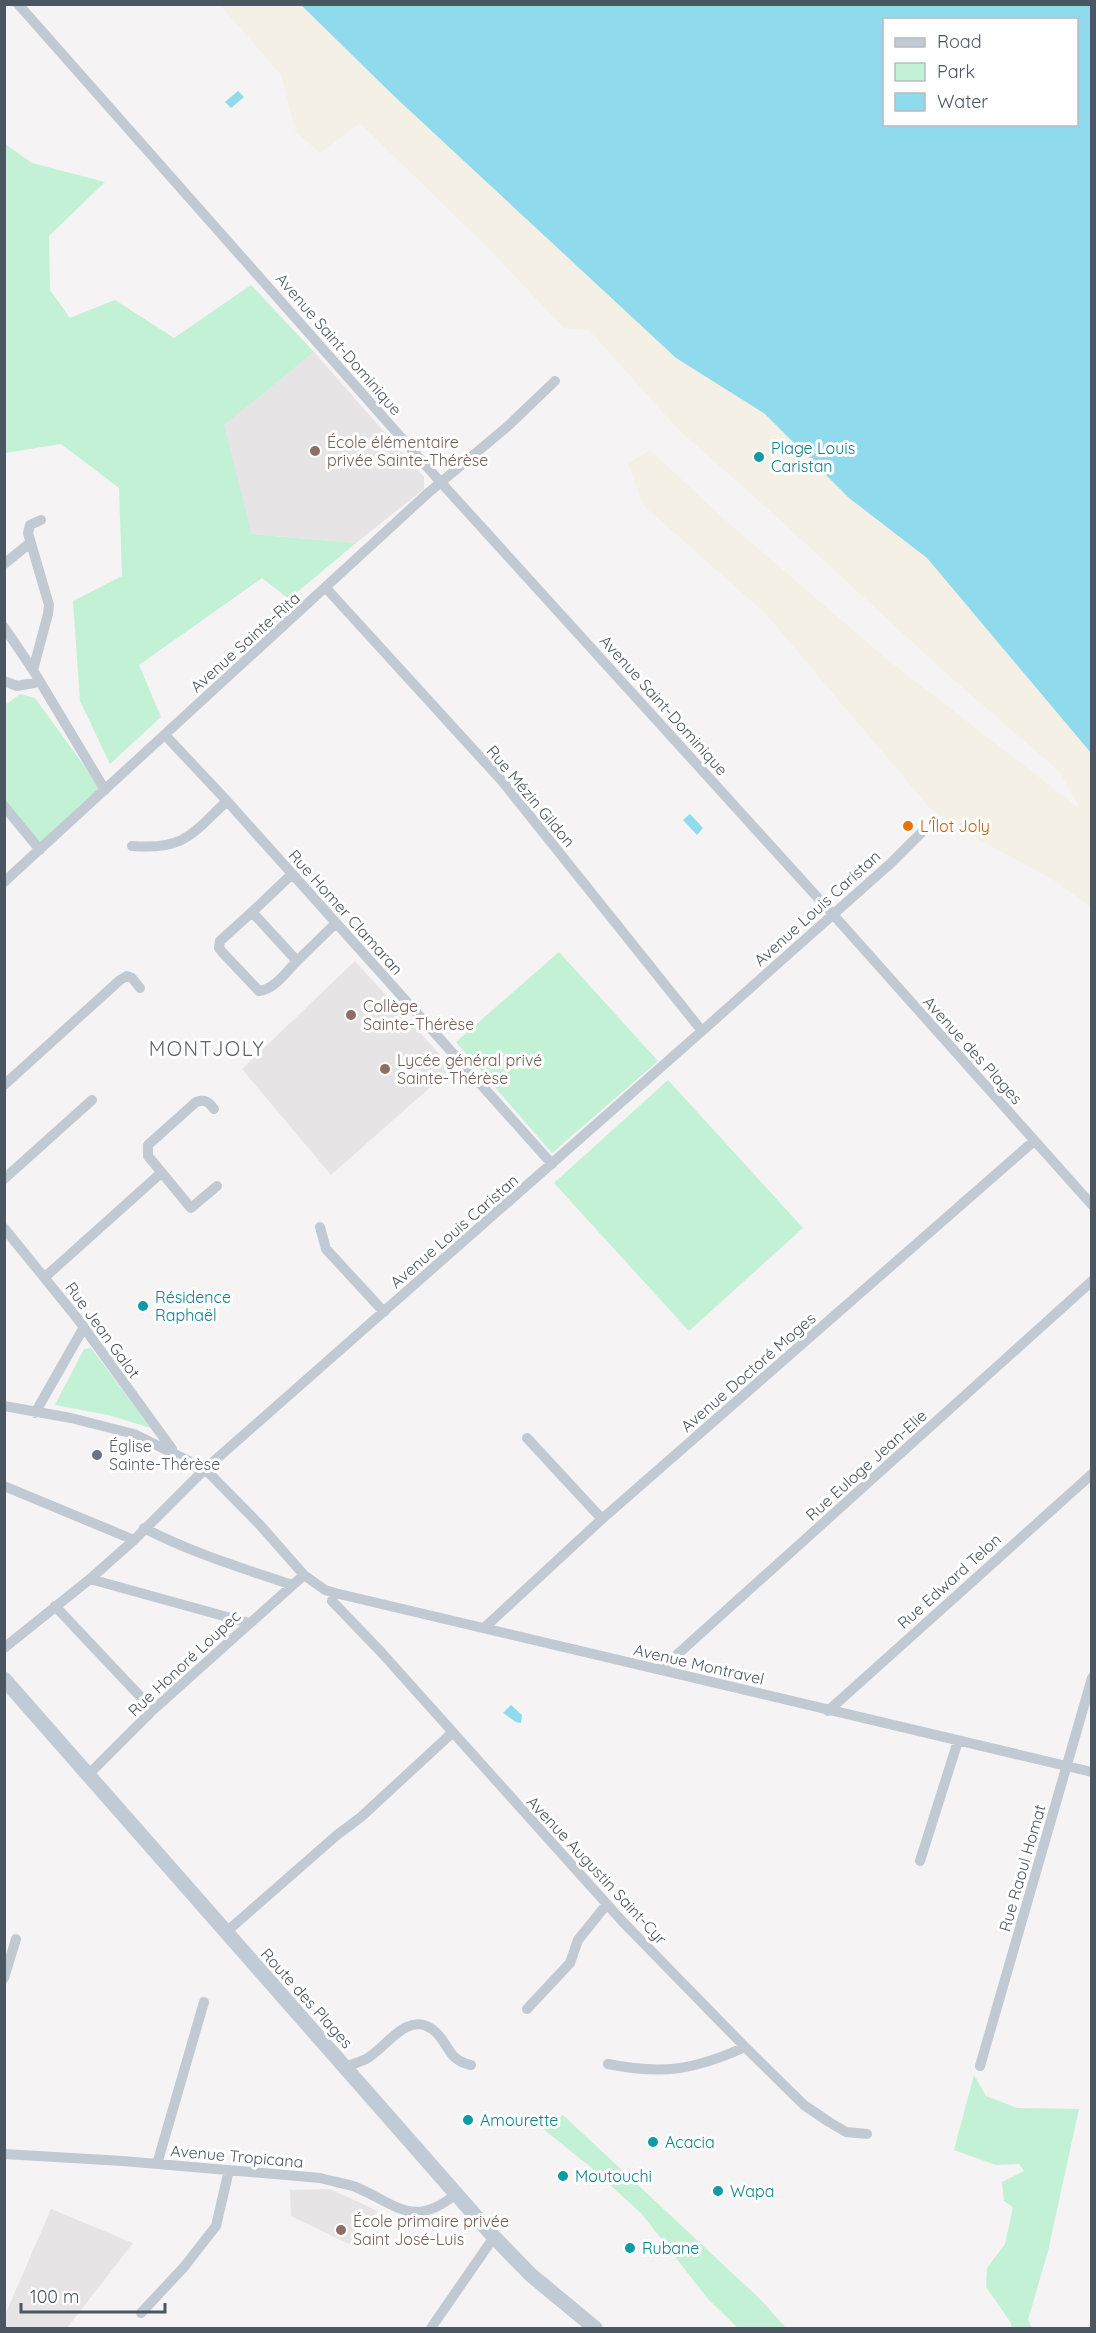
<svg xmlns="http://www.w3.org/2000/svg" width="1096" height="2333" viewBox="0 0 1096 2333" font-family="Quicksand,sans-serif">
	<rect width="100%" height="100%" fill="#f5f3f3"/>
	<path fill="#e6e4e5" d="M314,352L424,477V489L356,543L252,534L223,425Z
		M355,961L452,1068L331,1175L242,1069Z
		M330,2189L378,2211L349,2244L291,2216L290,2190Z
		M51,2209L133,2243L67,2328H5V2315Z"/>
	<path fill="#c3f1d5" d="M5,144L32,163L105,182L49,236L50,290L70,318L115,300L174,338L251,285L314,352L224,425L252,534L356,543L289,599L262,578L139,665L161,717L110,764L80,701L73,601L122,576L119,488L61,444L5,453Z
		M20,694L35,698L101,789L38,847L5,804L4,706Z
		M559,952L658,1061L552,1153L456,1042Z
		M668,1080L803,1228L689,1331L554,1183Z
		M91,1348L151,1428L108,1415L55,1405L84,1349Z
		M974,2075L986,2096L1017,2108L1079,2109L1048,2251L1028,2320L1032,2328H1011V2323L986,2287L987,2268L1005,2244L1013,2207L1004,2201L1002,2182L1024,2171L1019,2164L996,2165L954,2150Z
		M563,2115L761,2300L786,2328H738L708,2299L641,2213L588,2165L542,2128Z"/>
	<path fill="#f5f0e5" d="M220,5H301L394,96L676,358L765,414L849,498L927,558L1091,753V907L1052,879L982,841L930,808L765,613L644,506L628,464L650,450L723,518L884,657L1080,809L1059,771L948,675L779,519L677,428L589,330L564,328L492,252L360,123L320,153L296,132L281,75Z"/>
	<path fill="#90daee" fill-rule="evenodd" d="M301,5H1091V753L927,558L849,498L765,414L676,358L394,96ZM884,20H1076V124H884Z
		M238,91L244,97L231,108L225,102Z
		M690,814L703,828L697,835L683,820Z
		M511,1705L522,1715L521,1723L516,1722L503,1713Z"/>
	<g fill="none" stroke-linecap="round" stroke-linejoin="round">
		<path stroke="#c1cad2" stroke-width="10" d="M18,4L436,477L838,920L1092,1205
			M41,520L30,525L28,533L49,605L48,614L33,670L105,790
			M4,564L30,543
			M326,588L502,781L702,1031
			M4,627L33,670
			M4,681L17,686L39,682
			M165,735L227,801L552,1164
			M4,806L40,850
			M132,846C184,850 191,835 227,801
			M291,875L252,912L297,961L336,923
			M4,882L428,493L508,426L555,381
			M252,912L220,941L219,948L223,953L259,991C274,990 287,971 297,961
			M4,1085L120,980L127,976L132,978L140,988
			M214,1109C209,1102 205,1099 196,1102L148,1145V1156L191,1208L217,1186
			M4,1179L92,1100
			M320,1227L326,1249L384,1312
			M4,1228L77,1318L172,1449
			M45,1277L161,1173
			M4,1406L71,1418L134,1434L205,1469L260,1525L304,1575L325,1590L335,1593L1092,1772
			M35,1413L84,1327
			M527,1438L602,1519
			M4,1486L134,1540
			M144,1528C192,1553 242,1568 292,1585
			M90,1579L249,1623
			M335,1593L332,1601L381,1652L622,1921L745,2047L804,2105L829,2122L846,2132L867,2134
			M55,1606L153,1710
			M484,1628L602,1519L1034,1141
			M4,1648L90,1579L134,1540L205,1469L702,1031L891,863L921,833
			M660,1670L1092,1281
			M828,1711L1092,1474
			M87,1776L153,1710L304,1575
			M920,1861L958,1741
			M225,1933L337,1835L361,1817L452,1733
			M4,1978L16,1939
			M527,2009L570,1963L578,1940L607,1904
			M608,2064C663,2075 694,2070 745,2047
			M980,2066L1092,1678
			M345,2067C352,2064 360,2062 366,2059C386,2048 407,2011 432,2029C449,2041 446,2060 471,2065
			M4,2154L123,2161L320,2178C331,2181 342,2183 353,2186C396,2203 412,2230 456,2194
			M157,2164L204,2002
			M141,2313L184,2267L216,2226L229,2170
			M431,2328L494,2237"/>
		<path stroke="#c1cbd6" stroke-width="15" d="M4,1679L494,2237L531,2275L595,2328"/>
	</g>
	<g fill="#8d6e63" stroke="#fff" stroke-width="2">
		<circle cx="315" cy="451" r="6"/>
		<circle cx="351" cy="1015" r="6"/>
		<circle cx="385" cy="1069" r="6"/>
		<circle cx="341" cy="2230" r="6"/>
	</g>
	<g fill="#0f9aa8" stroke="#fff" stroke-width="2">
		<circle cx="759" cy="457" r="6"/>
		<circle cx="143" cy="1306" r="6"/>
		<circle cx="468" cy="2120" r="6"/>
		<circle cx="653" cy="2142" r="6"/>
		<circle cx="563" cy="2176" r="6"/>
		<circle cx="718" cy="2191" r="6"/>
		<circle cx="630" cy="2248" r="6"/>
	</g>
	<circle fill="#e8710a" stroke="#fff" stroke-width="2" cx="908" cy="826" r="6"/>
	<circle fill="#6b7280" stroke="#fff" stroke-width="2" cx="97" cy="1455" r="6"/>
	<g text-anchor="middle" stroke-width="6" stroke-linejoin="round" paint-order="stroke">
		<g font-size="16" fill="#4a5661" stroke="#fff">
			<text transform="translate(339 344) rotate(49)" y="6">Avenue Saint-Dominique</text>
			<text transform="translate(245 642) rotate(-42)" y="6">Avenue Sainte-Rita</text>
			<text transform="translate(664 705) rotate(48)" y="6">Avenue Saint-Dominique</text>
			<text transform="translate(531 796) rotate(50)" y="6">Rue Mézin Gildon</text>
			<text transform="translate(817 908) rotate(-42)" y="6">Avenue Louis Caristan</text>
			<text transform="translate(346 912) rotate(48)" y="6">Rue Homer Clamaran</text>
			<text transform="translate(973 1050) rotate(48)" y="6">Avenue des Plages</text>
			<text transform="translate(454 1231) rotate(-41)" y="6">Avenue Louis Caristan</text>
			<text transform="translate(103 1330) rotate(54)" y="6">Rue Jean Galot</text>
			<text transform="translate(748 1372) rotate(-41)" y="6">Avenue Doctoré Moges</text>
			<text transform="translate(866 1465) rotate(-42)" y="6">Rue Euloge Jean-Elie</text>
			<text transform="translate(949 1581) rotate(-42)" y="6">Rue Edward Telon</text>
			<text transform="translate(184 1663) rotate(-43)" y="6">Rue Honoré Loupec</text>
			<text transform="translate(699 1664) rotate(13)" y="6">Avenue Montravel</text>
			<text transform="translate(1022 1868) rotate(-74)" y="6">Rue Raoul Homat</text>
			<text transform="translate(597 1870) rotate(47)" y="6">Avenue Augustin Saint-Cyr</text>
			<text transform="translate(307 1998) rotate(48)" y="6">Route des Plages</text>
			<text transform="translate(237 2156) rotate(5)" y="6">Avenue Tropicana</text>
		</g>
		<g font-size="16" fill="#785e54" stroke="#fff" text-anchor="start">
			<text x="327" y="448">École élémentaire<tspan x="327" dy="18">privée Sainte-Thérèse</tspan></text>
			<text x="363" y="1012">Collège<tspan x="363" dy="18">Sainte-Thérèse</tspan></text>
			<text x="397" y="1066">Lycée général privé<tspan x="397" dy="18">Sainte-Thérèse</tspan></text>
			<text x="353" y="2227">École primaire privée<tspan x="353" dy="18">Saint José-Luis</tspan></text>
		</g>
		<g font-size="16" fill="#0d838f" stroke="#fff" text-anchor="start">
			<text x="771" y="454">Plage Louis<tspan x="771" dy="18">Caristan</tspan></text>
			<text x="155" y="1303">Résidence<tspan x="155" dy="18">Raphaël</tspan></text>
			<text x="480" y="2126">Amourette</text>
			<text x="665" y="2148">Acacia</text>
			<text x="575" y="2182">Moutouchi</text>
			<text x="730" y="2197">Wapa</text>
			<text x="642" y="2254">Rubane</text>
		</g>
		<g font-size="16" fill="#c56008" stroke="#fff" text-anchor="start">
			<text x="920" y="832">L'Îlot Joly</text>
		</g>
		<g font-size="16" fill="#5b616d" stroke="#fff" text-anchor="start">
			<text x="109" y="1452">Église<tspan x="109" dy="18">Sainte-Thérèse</tspan></text>
		</g>
		<g font-size="20" letter-spacing="1.5" fill="#5f6368" stroke="#fff">
			<text x="207" y="1056">MONTJOLY</text>
		</g>
	</g>
	<rect width="1096" height="2333" fill="none" stroke="#4a5661" stroke-width="12"/>
	<rect x="883" y="18" width="195" height="108" fill="#ffffff" stroke="#b7bbc0" stroke-width="1.5"/>
	<rect x="895" y="38" width="30" height="9" fill="#c1cbd6" stroke="#b7bbc0" stroke-width="1.5"/>
	<text x="937" y="48" font-size="18" fill="#4a5661">Road</text>
	<rect x="895" y="63" width="30" height="18" fill="#c3f1d5" stroke="#b7bbc0" stroke-width="1.5"/>
	<text x="937" y="78" font-size="18" fill="#4a5661">Park</text>
	<rect x="895" y="93" width="30" height="18" fill="#90daee" stroke="#b7bbc0" stroke-width="1.5"/>
	<text x="937" y="108" font-size="18" fill="#4a5661">Water</text>
	<path d="M21 2303v9h144v-9" fill="none" stroke="#4a5661" stroke-width="3"/>
	<text x="30" y="2303" font-size="18" fill="#4a5661" stroke="#ffffff" stroke-width="4.5" paint-order="stroke">100 m</text>
</svg>
